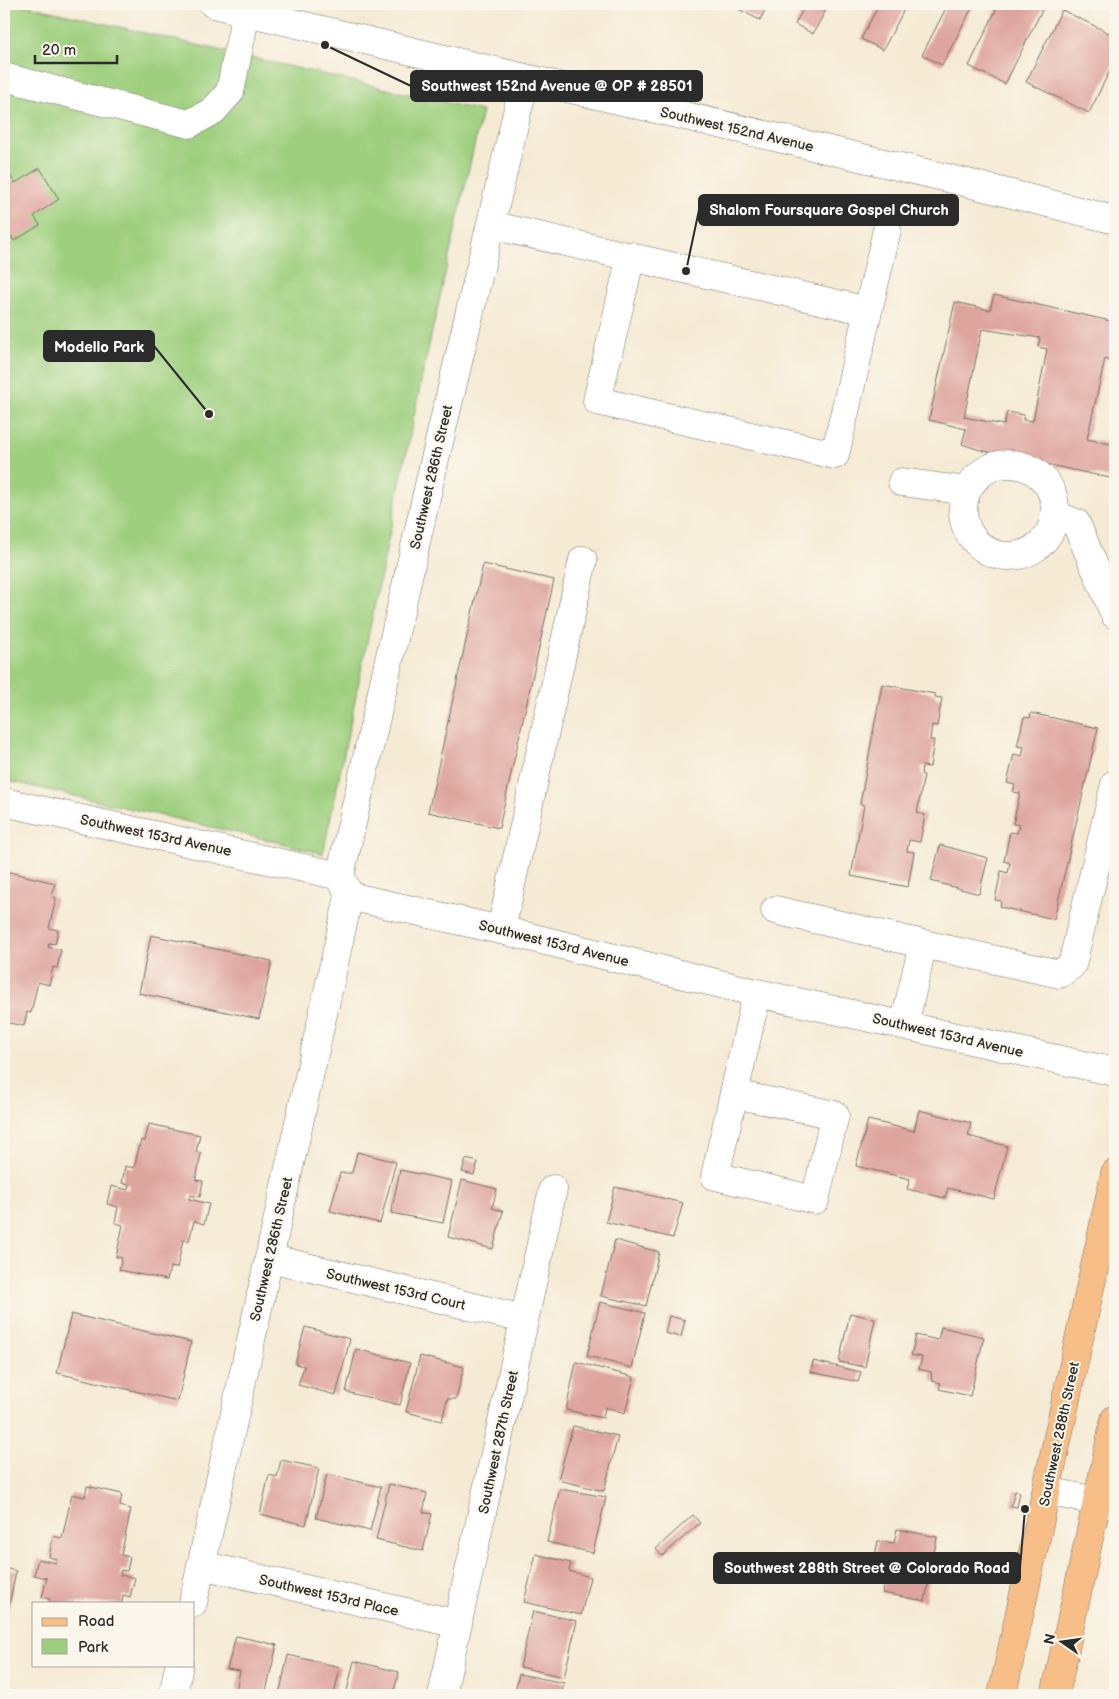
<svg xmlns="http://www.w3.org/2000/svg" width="1119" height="1699" viewBox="0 0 1119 1699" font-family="'Balsamiq Sans',sans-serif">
	<rect width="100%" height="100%" fill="#fbf7ec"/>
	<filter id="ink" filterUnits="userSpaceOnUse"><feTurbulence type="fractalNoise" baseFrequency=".02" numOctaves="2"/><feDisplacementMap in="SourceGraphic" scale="10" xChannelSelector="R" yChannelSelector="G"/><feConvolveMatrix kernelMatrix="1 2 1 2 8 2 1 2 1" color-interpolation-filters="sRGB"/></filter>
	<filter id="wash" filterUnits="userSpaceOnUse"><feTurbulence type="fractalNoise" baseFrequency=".0096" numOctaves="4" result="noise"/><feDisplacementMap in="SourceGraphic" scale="20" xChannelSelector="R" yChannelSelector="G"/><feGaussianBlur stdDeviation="1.12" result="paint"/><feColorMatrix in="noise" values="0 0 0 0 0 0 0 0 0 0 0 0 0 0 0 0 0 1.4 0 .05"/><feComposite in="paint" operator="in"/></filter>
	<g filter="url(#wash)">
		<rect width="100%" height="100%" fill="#f5ead4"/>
		<path fill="#9ecf7e" stroke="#647d54" d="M4,4H20L482,111L425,363L323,854L282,843L4,780Z"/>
		<g id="blocks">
			<path fill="#dea49e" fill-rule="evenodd" d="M728,4H768L760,20Z
				M806,4H829L813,34L795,24Z
				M879,4H907L883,50L861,39Z
				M948,4H974L942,65L922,55Z
				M999,4H1045L1005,84L969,66Z
				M1062,10L1115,36V60L1089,113L1026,82Z
				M40,168L59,199L34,216L40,225L14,241L4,224V175L8,172L15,183Z
				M994,295L1115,322V362L1105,359L1087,439L1115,445V479L980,450L962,444L966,429L929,420L955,302L990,310ZM982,329L1040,338L1038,347L1047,349L1033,421L1023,420L1024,415L1007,412L1004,425L964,417Z
				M483,564L554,580L499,828L428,812Z
				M882,684L935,694V697L942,698L937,726L932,725L930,740H934L930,767L922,766L921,774L924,775L917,813L925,815L920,842L909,840L907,851L914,852L908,887L851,876L864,805L860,804Z
				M1031,713L1098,728L1054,919L1000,907L1001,901L995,900L1001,871L1008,873L1010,863L1004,861L1010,832L1017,833L1019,825L1013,824L1020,793L1013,792L1015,785L1007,783L1014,754L1022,756L1024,747L1017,746L1024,717L1030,718Z
				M940,845L988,858L979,894L931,881Z
				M5,871L55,883L52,897L56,898L49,928L58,930L55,944L49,943L48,947L61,950L57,968L53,967L49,985L38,982L31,1013L27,1012L24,1026L4,1022Z
				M151,935L272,961L259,1019L139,993Z
				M919,1110L971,1123L968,1136L1007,1146L994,1199L948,1188L945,1198L907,1189L910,1179L856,1166L868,1120L914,1131Z
				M149,1124L200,1135L196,1152L201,1153L196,1180L203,1181L200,1197L190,1195L189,1199L209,1204L204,1224L194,1221L189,1241L183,1240L177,1268L170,1267L167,1280L119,1270L122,1258L116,1257L123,1225L115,1223L118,1207L107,1204L111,1186L128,1190L129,1185L122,1183L125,1166L134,1168L141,1140L145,1141Z
				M357,1152L396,1162L380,1223L330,1211L340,1173H352Z
				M466,1159L478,1162L474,1175L462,1172Z
				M400,1170L452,1181L443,1223L391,1213Z
				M462,1180L497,1189L492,1208L503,1211L493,1249L448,1237Z
				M615,1187L683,1203L673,1238L606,1222Z
				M615,1240L659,1252L646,1306L601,1296Z
				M600,1302L645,1313L632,1368L587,1356Z
				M850,1313L875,1319L865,1367L839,1362Z
				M71,1314L191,1342L178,1401L57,1373Z
				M669,1316L685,1320L681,1337L665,1333Z
				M305,1327L350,1339L336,1395L298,1385L304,1366L295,1364Z
				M941,1327L984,1337L970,1396L939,1389L941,1383L932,1381L931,1372L919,1369L922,1357L911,1355L916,1335L938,1340Z
				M356,1349L410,1363L400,1405L346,1392Z
				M420,1356L464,1367L456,1399H447L442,1421L406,1412Z
				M813,1361L861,1372L858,1382L811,1372Z
				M576,1362L634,1377L625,1413L605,1407L603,1418L566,1410Z
				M573,1426L618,1436L604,1491L558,1480Z
				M281,1460L319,1468L306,1525L260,1514L269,1475L277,1477Z
				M327,1474L381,1487L370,1531L316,1518Z
				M389,1484L427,1493L423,1512L432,1514L423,1551L376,1540Z
				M87,1486L122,1494L120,1506L131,1509L121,1555L130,1557L127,1571L121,1570L120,1575L135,1578L130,1597L123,1595L122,1603H49L50,1599L42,1597L47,1578L34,1575L38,1559L56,1563L57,1559L49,1557L53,1536L62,1538L72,1494L85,1497Z
				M560,1489L606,1497L593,1553L547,1542Z
				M1015,1491L1020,1492L1017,1507L1011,1506Z
				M693,1515L700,1523L662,1556L656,1549Z
				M897,1529L937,1537L925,1601L882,1593L885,1578L871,1575L878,1541L894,1543Z
				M536,1554L571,1563L569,1571L590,1577L581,1615L524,1602Z
				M4,1568L16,1571L5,1626H4Z
				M533,1611L577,1621L564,1677L520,1667Z
				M236,1636L277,1645L265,1695H253L236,1691L240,1671L227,1669Z
				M288,1655L340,1667L334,1695H279Z
				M354,1661L399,1672L393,1695H346Z
				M519,1674L564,1683L561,1695H514Z"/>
		</g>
	</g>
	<g filter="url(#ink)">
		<use href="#blocks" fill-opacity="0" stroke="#726e66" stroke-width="1"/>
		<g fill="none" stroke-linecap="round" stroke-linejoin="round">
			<defs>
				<path id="minor" d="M213,4L964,182L1115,220
					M4,77L189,124L213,111L230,92L246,12
					M491,225L868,311L835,455L597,401L631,256
					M868,311L887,230
					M963 510a46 46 0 1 1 92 0a46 46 0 1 1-92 0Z
					M902,482L967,491
					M1056,515L1076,523L1115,615
					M4,802L340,876L348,892
					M340,876L431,476L525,79
					M349,896L501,930L757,993L1115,1072
					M775,910L923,944L904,1025
					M501,930L583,560
					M923,944L1060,974L1072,965L1115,784
					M734,1094L835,1115L815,1200L715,1176L757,993
					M269,1258L524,1319
					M1047,1491L1115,1505
					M201,1565L458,1624
					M193,1603L349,896
					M173,1695L179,1665
					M442,1695L553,1189"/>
				<path id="major" d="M1002,1695L1115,1173
					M1055,1695L1115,1419"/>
			</defs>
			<use href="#minor" stroke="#726e66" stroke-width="29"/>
			<use href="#major" stroke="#726e66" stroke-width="29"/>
			<use href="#minor" stroke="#fff" stroke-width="28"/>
			<use href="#major" stroke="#f7be88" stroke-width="28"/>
		</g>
	</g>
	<g text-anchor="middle" stroke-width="4" stroke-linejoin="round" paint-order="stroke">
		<g font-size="14" fill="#2b2b2b" stroke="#fbf7ec">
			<text transform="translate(737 129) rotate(13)" y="5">Southwest 152nd Avenue</text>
			<text transform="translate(431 477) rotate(-77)" y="5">Southwest 286th Street</text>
			<text transform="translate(156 835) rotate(12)" y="5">Southwest 153rd Avenue</text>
			<text transform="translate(554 943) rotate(14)" y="5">Southwest 153rd Avenue</text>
			<text transform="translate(948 1035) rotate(13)" y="5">Southwest 153rd Avenue</text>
			<text transform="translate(271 1249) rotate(-77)" y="5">Southwest 286th Street</text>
			<text transform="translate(396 1289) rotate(13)" y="5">Southwest 153rd Court</text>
			<text transform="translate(1059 1434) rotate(-78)" y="5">Southwest 288th Street</text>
			<text transform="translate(498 1442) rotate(-78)" y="5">Southwest 287th Street</text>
			<text transform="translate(329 1595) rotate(13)" y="5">Southwest 153rd Place</text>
		</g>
	</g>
	<path fill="none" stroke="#2b2b2b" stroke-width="2" d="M325 45L411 86M686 271L699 210M209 414L154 346M1025 1509L1020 1568"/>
	<g fill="#2b2b2b" stroke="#fbf7ec" stroke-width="2">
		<circle cx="325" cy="45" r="5"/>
		<circle cx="686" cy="271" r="5"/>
		<circle cx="209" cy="414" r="5"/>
		<circle cx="1025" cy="1509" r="5"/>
	</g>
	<g fill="#2b2b2b" stroke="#2b2b2b" stroke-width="2">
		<rect x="411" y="71" width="291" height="30" rx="5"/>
		<rect x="699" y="195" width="259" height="30" rx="5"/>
		<rect x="44" y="331" width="110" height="30" rx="5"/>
		<rect x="714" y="1553" width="306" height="30" rx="5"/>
	</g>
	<g font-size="15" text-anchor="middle" font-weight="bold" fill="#fff">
		<text x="557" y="91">Southwest 152nd Avenue @ OP # 28501</text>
		<text x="829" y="215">Shalom Foursquare Gospel Church</text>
		<text x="99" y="352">Modello Park</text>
		<text x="867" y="1573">Southwest 288th Street @ Colorado Road</text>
	</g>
	<rect width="1119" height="1699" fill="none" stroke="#fbf7ec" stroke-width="20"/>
	<rect x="32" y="1602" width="162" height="65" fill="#fbf7ec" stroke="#a8a59f"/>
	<rect x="42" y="1618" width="25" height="8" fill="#f7be88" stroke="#a8a59f"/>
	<text x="78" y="1626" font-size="15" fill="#2b2b2b">Road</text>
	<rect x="42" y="1639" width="25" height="15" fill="#9ecf7e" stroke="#a8a59f"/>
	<text x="78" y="1652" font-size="15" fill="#2b2b2b">Park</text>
	<g transform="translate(1062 1642) rotate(283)" stroke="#fbf7ec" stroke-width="4" paint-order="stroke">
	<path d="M0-4L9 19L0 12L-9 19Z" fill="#2b2b2b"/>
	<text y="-8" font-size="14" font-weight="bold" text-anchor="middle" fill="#2b2b2b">N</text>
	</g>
	<path d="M35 55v8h82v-8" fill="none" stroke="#2b2b2b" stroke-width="2.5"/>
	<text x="42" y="55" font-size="15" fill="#2b2b2b" stroke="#fbf7ec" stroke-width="4" paint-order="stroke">20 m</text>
</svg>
